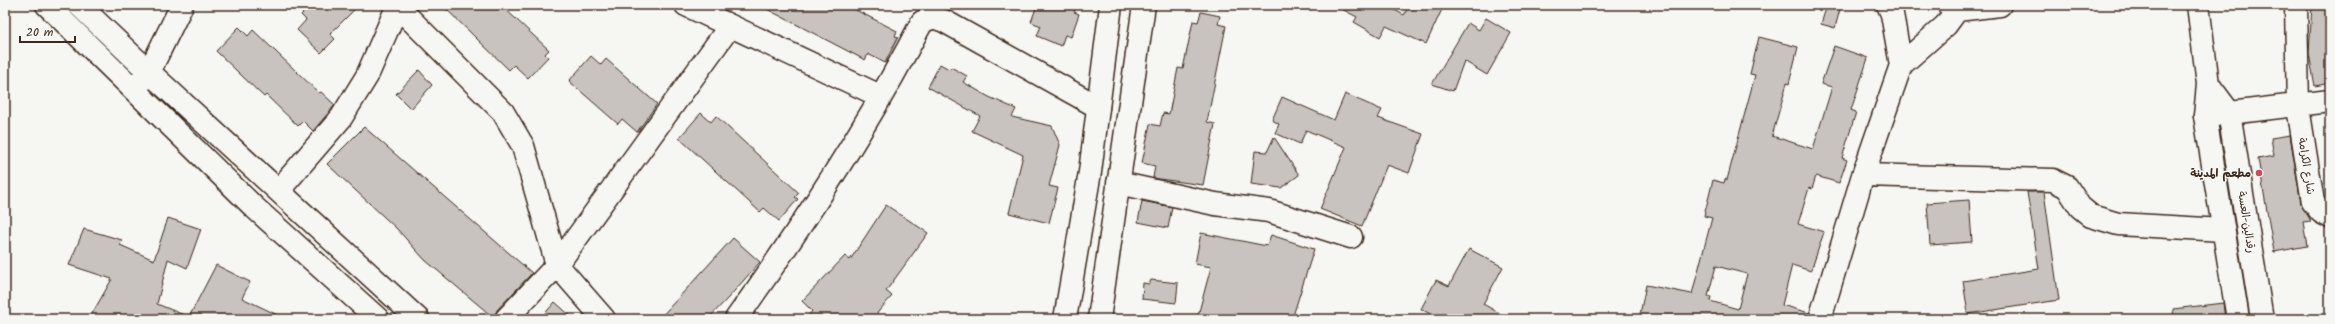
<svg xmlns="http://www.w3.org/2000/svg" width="2335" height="324" viewBox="0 0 2335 324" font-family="Kalam,'Playpen Sans Arabic',sans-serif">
	<rect width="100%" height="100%" fill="#f6f6f2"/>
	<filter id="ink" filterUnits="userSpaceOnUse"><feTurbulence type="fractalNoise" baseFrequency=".025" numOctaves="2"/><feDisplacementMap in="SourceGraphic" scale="8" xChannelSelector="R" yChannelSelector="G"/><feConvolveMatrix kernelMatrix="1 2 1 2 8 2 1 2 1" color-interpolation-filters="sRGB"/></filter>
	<g filter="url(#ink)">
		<path fill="#c8c3be" stroke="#3b2a1e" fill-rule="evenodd" d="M311,5H359L330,34L335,39L321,53L297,30L306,20L301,15Z
			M442,5H501L549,50L545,54L548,57L528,78L514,65L509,70Z
			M759,5H846L897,31L895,36L898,37L885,63L868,54L865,60Z
			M1037,5H1076L1074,12L1079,14L1071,37L1065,35L1061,46L1037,36L1041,26L1031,22Z
			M1334,5H1385L1404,15L1409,5H1444L1426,44L1386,26L1380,37L1354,22L1357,17Z
			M1827,5H1841L1835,28L1821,24Z
			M2312,5H2330V83L2315,86L2309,54Z
			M1201,12L1220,16L1218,24L1226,26L1207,122L1215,124L1203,185L1153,178L1155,166L1142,163L1150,124L1160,126L1163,113L1169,114L1178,68L1183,69L1193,21L1198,22Z
			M1486,18L1511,33L1487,75L1464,61L1453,91L1432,84L1468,23L1479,30Z
			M239,27L248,36L253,30L319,93L321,92L335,105L313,131L303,121L298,126L266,95L264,97L216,51Z
			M1759,37L1798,47L1789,84L1787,83L1772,136L1813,149L1832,87L1821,84L1834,46L1868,58L1851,110L1856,112L1842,158L1847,160L1839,183L1816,176L1812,189L1809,188L1798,224L1824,232L1811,271L1792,265L1782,305L1809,313L1808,319H1639L1646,285L1692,294L1712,218L1704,216L1713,180L1724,183L1725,179L1727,180L1755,75L1750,74ZM1716,266L1747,274L1738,309L1710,301L1711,297L1708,296Z
			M591,56L601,65L606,59L657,104L637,132L622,119L618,124L569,81Z
			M940,64L949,69L951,67L967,76L963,82L989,97L1016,109L1012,117L1052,126L1060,145L1049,186L1058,188L1049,223L1009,213L1023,155L972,131L980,116L928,87Z
			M419,70L432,85L411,109L396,94Z
			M1345,94L1382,110L1378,118L1423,134L1409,173L1387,165L1362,226L1320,209L1346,147L1306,130L1300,144L1275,133L1279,124L1272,120L1282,97L1334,120Z
			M701,113L711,122L716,116L799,193L795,197L798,199L779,221L764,208L760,212L679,138Z
			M364,127L532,273L497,310L494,318L425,260L397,229L327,164Z
			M2290,135L2301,204L2311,221L2303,222L2307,246L2274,252L2258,159L2274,156L2271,138Z
			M1274,137L1299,175L1281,188L1251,184L1255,151L1267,152Z
			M2027,192H2044L2059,300L1968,314L1963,281L2039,269Z
			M1969,200L1972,242L1930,245L1927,203Z
			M1142,201L1172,207L1168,228L1138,222Z
			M886,205L928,233L886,291L892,296L872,319H806L812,311L802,301L845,256L850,260Z
			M168,218L201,229L187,268L168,259L157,304L189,317L216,265L250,282L242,298L286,319H89L112,279L69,265L84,229L122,240L120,245L154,260Z
			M1201,233L1267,246L1271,235L1314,249L1292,319H1197L1211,267L1195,264Z
			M733,238L760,262L728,298L708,319H659Z
			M1469,249L1503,267L1483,304L1510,319H1440L1421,309L1436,280L1449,286Z
			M1151,280L1178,283L1176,303L1142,299L1143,283L1149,284Z
			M555,302L574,319H540Z
			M2223,303L2225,319H2174L2173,309Z"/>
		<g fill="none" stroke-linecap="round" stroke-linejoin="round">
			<defs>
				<path id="minor" d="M47,5L255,208L378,319
					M79,5L149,72L418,319
					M686,5L880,96
					M1949,5L1957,10L2000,5
					M2296,5L2298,107L2313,202L2321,212L2330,217
					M397,6L503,112L523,146L557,265L604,319
					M1901,65L1946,25L1957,10
					M140,83L149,72L182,5
					M2205,116L2330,101
					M1863,175L2053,180L2067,187L2080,207L2091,216L2118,224L2223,230
					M1118,183L1215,204L1269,211L1351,237
					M279,190L341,118L367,76L398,5
					M506,319L557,265L730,26
					M736,319C804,224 868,126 922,22L933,17L944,21L1098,107
					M1820,319L1863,175L1901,65L1892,14L1888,5"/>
				<path id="major" d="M2198,5L2208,84L2205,116L2238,319
					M2208,84L2229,112L2262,319
					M1065,319L1090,172L1111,5
					M1099,319L1144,5"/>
			</defs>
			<use href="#minor" stroke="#3b2a1e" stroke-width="25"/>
			<use href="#major" stroke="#3b2a1e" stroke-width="25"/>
			<use href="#minor" stroke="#f6f6f2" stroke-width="22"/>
			<use href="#major" stroke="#f6f6f2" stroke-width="22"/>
		</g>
	</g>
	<circle fill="#d1495b" stroke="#f6f6f2" stroke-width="1.5" cx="2259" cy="173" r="4"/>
	<g text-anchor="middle" stroke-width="3" stroke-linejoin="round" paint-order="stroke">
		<g font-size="11" fill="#3b2a1e" stroke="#f6f6f2">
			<text transform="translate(2307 166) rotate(81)" y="4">شارع الكرامة</text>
			<text transform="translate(2247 222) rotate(81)" y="4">رقدالين-العسة</text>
		</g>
		<g font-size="11" font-weight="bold" fill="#3b2a1e" stroke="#f6f6f2" text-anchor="end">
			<text x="2251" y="177">مطعم المدينة</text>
		</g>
	</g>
	<rect width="2335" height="324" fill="none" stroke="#f6f6f2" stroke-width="20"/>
	<rect x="10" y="10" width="2315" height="304" fill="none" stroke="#3b2a1e" stroke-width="1.5" filter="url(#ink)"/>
	<path d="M20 36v6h55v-6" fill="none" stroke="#3b2a1e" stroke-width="2"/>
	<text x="26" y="36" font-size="12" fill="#3b2a1e" stroke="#f6f6f2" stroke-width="3" paint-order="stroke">20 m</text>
</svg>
